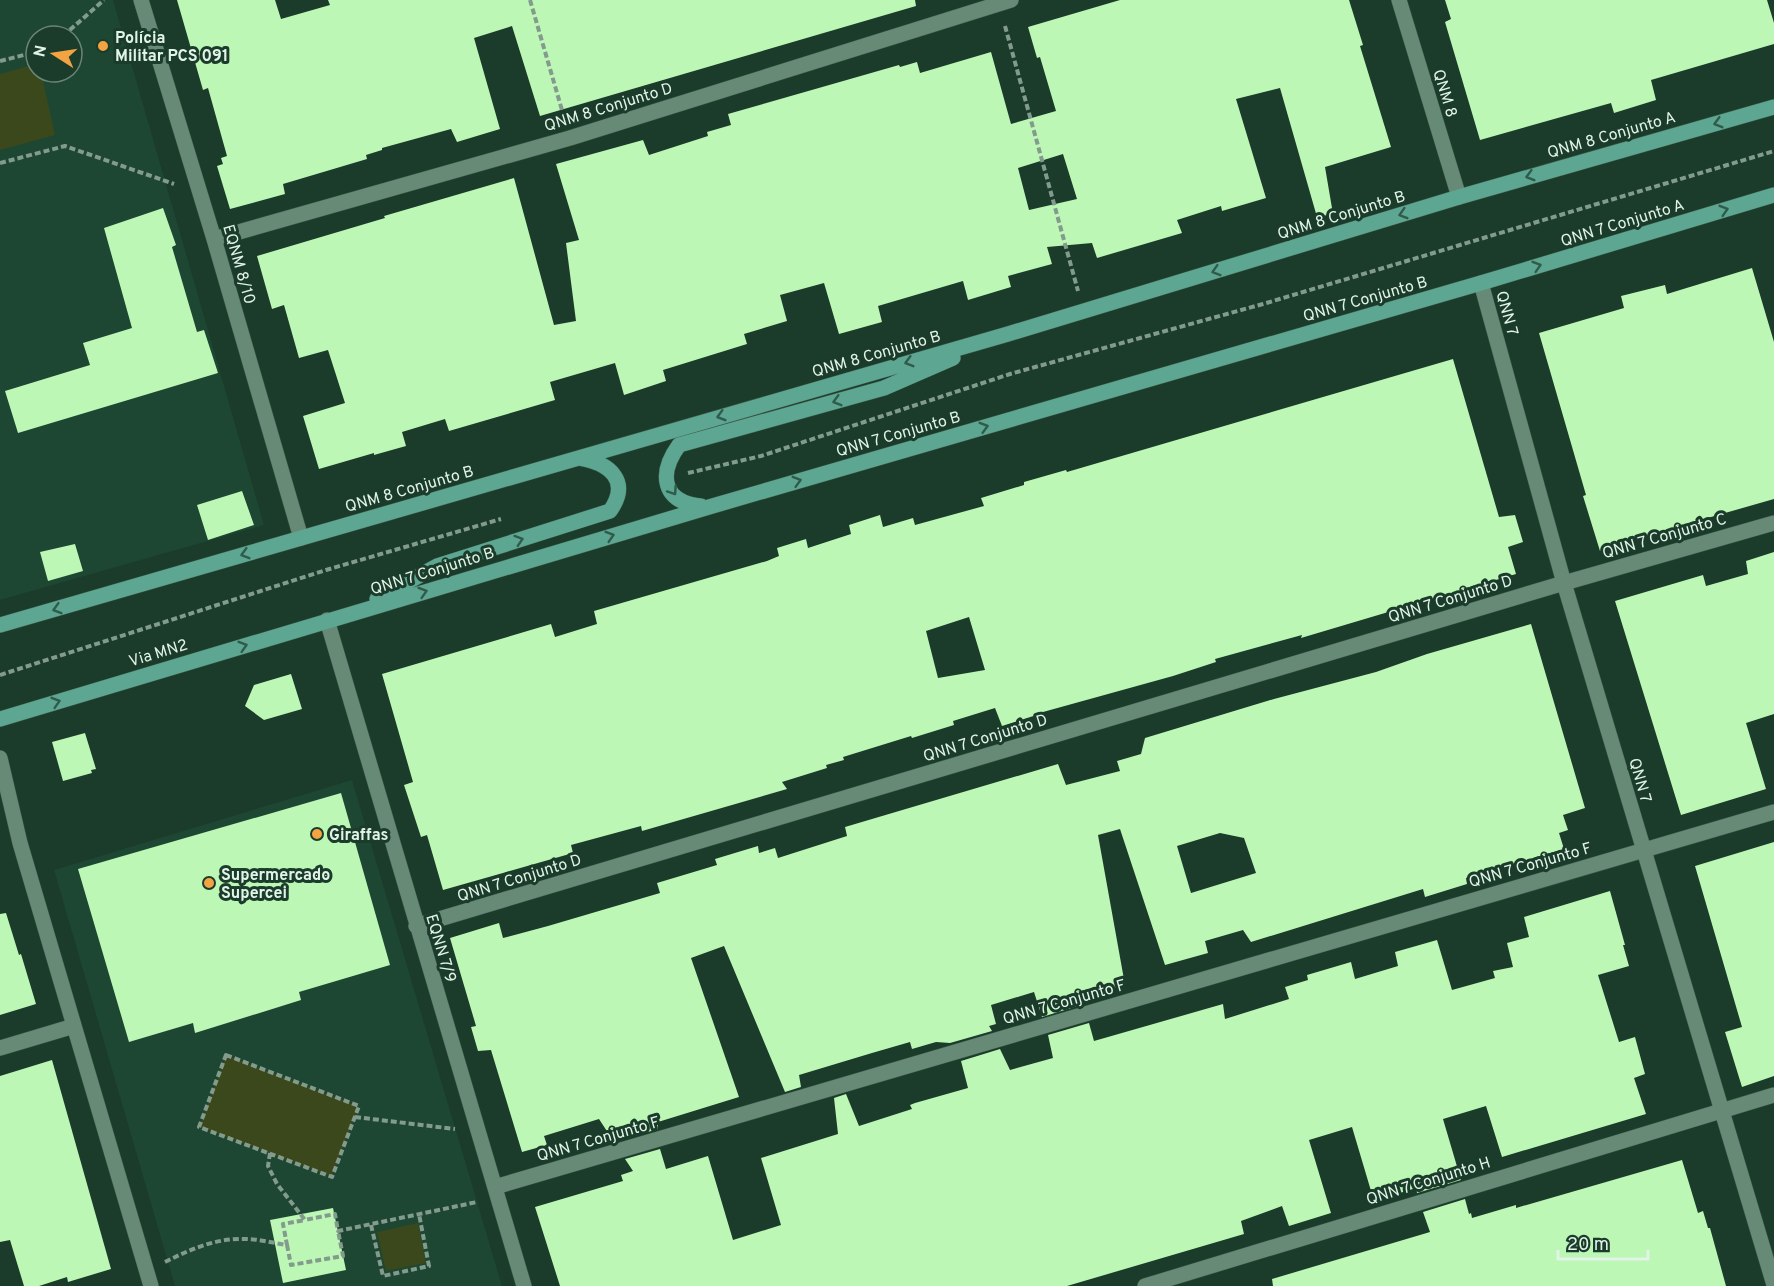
<svg xmlns="http://www.w3.org/2000/svg" width="1774" height="1286" viewBox="0 0 1774 1286" font-family="Overpass,sans-serif">
	<rect width="100%" height="100%" fill="#1b3b2b"/>
	<path fill="#1d4732" fill-rule="evenodd" d="M0,0H113L264,525L0,600ZM36,36H72V72H36Z
		M352,780L502,1286H175L54,870Z"/>
	<path fill="#3b481b" d="M36,64V72H41L55,135L0,150V74Z
		M226,1055L359,1106L332,1177L199,1127Z
		M418,1223L426,1263L386,1271L377,1232Z"/>
	<path fill="#bdf7b5" fill-rule="evenodd" d="M177,0H275L281,19L330,5L328,0H915L916,6L540,116L512,26L474,38L500,129L457,142L451,129L382,148V150L366,155L367,159L283,184L285,194L230,209L217,166L223,164L221,158L227,156L208,88L203,90Z
		M1120,0H1349L1363,45L1360,46L1391,147L1325,167L1333,214L1317,217L1280,88L1236,99L1266,198L1222,211L1221,206L1177,220L1182,233L1097,258L1092,243L1047,247L1052,264L1008,276L1011,287L968,300L963,281L878,306L882,322L839,334L824,283L780,295L787,321L744,334L747,344L663,370L666,381L624,395L615,363L550,382L555,400L449,431L445,419L402,432L406,446L374,455V453L319,469L303,416L345,403L328,350L299,358L284,305L272,309L257,256L385,218L384,216L514,178L554,325L576,321L566,243L579,240L556,164L643,140L649,155L708,136L707,132L731,125L728,114L899,65L900,67L917,62L920,73L991,52L1011,124L1056,111L1040,57L1037,58L1028,27ZM1063,154L1077,199L1029,210L1018,168Z
		M1445,0H1767L1774,23V44L1651,80L1656,100L1614,113L1611,103L1480,140L1445,22L1451,19Z
		M163,208L176,245L172,247L197,332L204,330L218,373L18,433L5,391L90,365L83,343L132,328L104,228Z
		M1752,268L1774,342V499L1662,531L1600,551L1583,496L1586,495L1539,333L1624,308L1621,296L1665,285L1667,294Z
		M1453,359L1499,517L1515,515L1523,542L1508,547L1516,574L1301,638L1302,635L1215,659L1216,662L1173,676L1043,712V713L1002,726L995,708L953,721L954,725L912,738L911,736L843,757L844,760L826,765L827,768L782,782L787,789L642,831L641,826L571,845L573,853L443,890L427,835L421,837L404,785L413,782L382,674L551,624L555,637L597,624L594,611L767,561L779,556L777,548L806,539L808,548L851,534L849,525L880,515L883,527L913,518L915,525L984,506L981,498L1024,485V482L1066,470L1067,472ZM969,617L985,670L938,678L926,631Z
		M242,491L254,525L208,540L197,505Z
		M75,544L83,571L48,581L40,552Z
		M1774,552V714L1746,723L1766,789L1681,815L1615,601L1703,575L1706,586L1748,574L1746,561Z
		M1531,624L1585,808L1563,815L1568,830L1559,833L1564,849L1466,878L1467,884L1425,897L1423,889L1251,942L1243,930L1205,941L1208,953L1165,965L1120,829L1098,835L1125,985L1082,998L1084,1004L1042,1017L1034,992L991,1005L996,1024L989,1026L992,1031L950,1043L936,1042L912,1049L910,1042L872,1053L799,1075L801,1087L785,1092L724,946L691,958L739,1097L658,1122V1129L614,1142L599,1119L544,1136L547,1145L522,1152L491,1050L478,1051L471,1027L476,1026L450,938L499,923L503,938L548,926L660,893L657,883L717,865L715,859L758,846L759,853L775,848L778,858L847,836L845,827L1058,764L1066,785L1120,771L1117,761L1141,754L1145,738L1274,699L1376,672L1427,654ZM1220,833L1244,838L1256,873L1191,893L1177,846Z
		M291,674L302,709L264,720L245,706L254,685Z
		M85,733L96,769L91,770L92,773L63,781L52,742Z
		M341,793L390,965L299,992L301,1000L195,1033L193,1023L129,1042L78,869Z
		M1774,842V1076L1742,1087L1725,1032L1742,1027L1695,866Z
		M1610,891L1625,945H1623L1629,966L1598,975L1619,1042L1635,1037L1645,1074L1634,1078L1646,1114L1502,1157L1486,1106L1443,1119L1461,1180L1417,1193L1416,1188L1374,1201L1352,1127L1309,1140L1331,1213L1289,1226L1282,1206L1241,1221L1244,1234L1067,1286H560L535,1207L623,1181L621,1175L633,1171L625,1159L660,1149L666,1169L708,1156L733,1240L781,1225L761,1158L838,1134L834,1098L846,1094L859,1126L912,1109L910,1105L915,1103L968,1088L961,1061L1000,1049L1010,1070L1053,1058L1048,1035L1089,1023L1094,1041L1223,1004L1225,1019L1289,999L1285,987L1308,980L1307,975L1351,962L1355,979L1398,966L1395,952L1437,940L1452,990L1495,978L1493,971L1513,967L1507,943L1529,937L1524,917Z
		M6,913L19,955L21,954L36,1004L0,1015V914Z
		M52,1060L111,1269L68,1282L67,1277L39,1286H24L10,1240L0,1242V1076Z
		M1682,1160L1698,1213L1703,1211L1708,1228H1710L1726,1286H1273L1272,1279L1430,1232L1423,1212L1465,1199L1469,1214L1471,1213L1472,1218L1516,1205V1208Z
		M333,1208L346,1270L283,1283L270,1220Z"/>
	<g fill="none" stroke-linecap="round" stroke-linejoin="round">
		<defs>
			<path id="minor" d="M141,0L214,239L301,538
				M1399,0L1459,197
				M214,239L570,138L1011,0
				M1481,283L1564,583L1774,1285
				M327,620L524,1286
				M0,758L20,843L151,1286
				M416,926L1564,583L1774,523
				M0,1048L74,1026
				M495,1187L1774,812
				M1145,1286L1774,1095"/>
			<path id="major" d="M701,506C662,502 658,474 679,445L884,388L953,358
				M377,599L437,566L610,511C631,481 610,463 579,458
				M0,625L1008,334L1459,197L1774,107
				M0,719L709,507L1481,283L1774,195"/>
		</defs>
		<use href="#minor" stroke="#3b594a" stroke-width="16"/>
		<use href="#major" stroke="#3b594a" stroke-width="16"/>
		<path stroke="#829b8d" stroke-width="4" stroke-dasharray="6 3" stroke-linecap="butt" d="M530,0L564,117
			M1005,26L1078,291
			M63,36L104,0
			M0,61L36,52
			M0,163L65,146L174,184
			M688,473L761,456L1010,374L1263,304L1774,151
			M0,675L326,570L501,519
			M226,1055L359,1106L332,1177L199,1127Z
			M355,1117L455,1129
			M270,1153L268,1166L277,1184L305,1220L335,1214L338,1231L477,1202
			M371,1225L383,1276L429,1266L419,1214
			M287,1245L291,1265L343,1256L338,1231
			M165,1262C191,1249 216,1238 245,1239C259,1239 273,1243 287,1245L283,1224L305,1220"/>
		<use href="#minor" stroke="#678a76" stroke-width="15"/>
		<use href="#major" stroke="#5da692" stroke-width="15"/>
	</g>
	<defs><path id="oneway-chevron" d="M-2-3.5L2.5 0L-2 3.5" fill="none" stroke-width="1.6" stroke-linecap="round" stroke-linejoin="round" transform="scale(1.5)"/></defs>
	<g stroke="#2f5b4a">
		<use href="#oneway-chevron" transform="translate(1718 123) rotate(164)"/>
		<use href="#oneway-chevron" transform="translate(1530 176) rotate(164)"/>
		<use href="#oneway-chevron" transform="translate(1724 210) rotate(-17)"/>
		<use href="#oneway-chevron" transform="translate(1403 214) rotate(163)"/>
		<use href="#oneway-chevron" transform="translate(1537 266) rotate(-17)"/>
		<use href="#oneway-chevron" transform="translate(1216 271) rotate(163)"/>
		<use href="#oneway-chevron" transform="translate(909 362) rotate(164)"/>
		<use href="#oneway-chevron" transform="translate(837 401) rotate(164)"/>
		<use href="#oneway-chevron" transform="translate(721 416) rotate(164)"/>
		<use href="#oneway-chevron" transform="translate(984 427) rotate(-16)"/>
		<use href="#oneway-chevron" transform="translate(797 481) rotate(-16)"/>
		<use href="#oneway-chevron" transform="translate(673 491) rotate(56)"/>
		<use href="#oneway-chevron" transform="translate(610 536) rotate(-17)"/>
		<use href="#oneway-chevron" transform="translate(519 540) rotate(-18)"/>
		<use href="#oneway-chevron" transform="translate(245 554) rotate(164)"/>
		<use href="#oneway-chevron" transform="translate(423 592) rotate(-17)"/>
		<use href="#oneway-chevron" transform="translate(57 609) rotate(164)"/>
		<use href="#oneway-chevron" transform="translate(243 646) rotate(-17)"/>
		<use href="#oneway-chevron" transform="translate(56 702) rotate(-17)"/>
	</g>
	<g fill="#f3a442" stroke="#1b3b2b" stroke-width="2">
		<circle cx="103" cy="46" r="6"/>
		<circle cx="317" cy="834" r="6"/>
		<circle cx="209" cy="883" r="6"/>
	</g>
	<g text-anchor="middle" stroke-width="6" stroke-linejoin="round" paint-order="stroke">
		<g font-size="16" font-weight="bold" fill="#e1f4e8" stroke="#1b3b2b" text-anchor="start">
			<text x="115" y="43">Polícia<tspan x="115" dy="18">Militar PCS 091</tspan></text>
			<text x="329" y="840">Giraffas</text>
			<text x="221" y="880">Supermercado<tspan x="221" dy="18">Supercei</tspan></text>
		</g>
		<g font-size="16" fill="#e1f4e8" stroke="#1b3b2b">
			<text transform="translate(1446 93) rotate(73)" y="6">QNM 8</text>
			<text transform="translate(608 106) rotate(-17)" y="6">QNM 8 Conjunto D</text>
			<text transform="translate(1611 134) rotate(-16)" y="6">QNM 8 Conjunto A</text>
			<text transform="translate(1341 214) rotate(-17)" y="6">QNM 8 Conjunto B</text>
			<text transform="translate(1622 222) rotate(-17)" y="6">QNN 7 Conjunto A</text>
			<text transform="translate(240 264) rotate(74)" y="6">EQNM 8/10</text>
			<text transform="translate(1365 298) rotate(-16)" y="6">QNN 7 Conjunto B</text>
			<text transform="translate(1508 313) rotate(75)" y="6">QNN 7</text>
			<text transform="translate(876 353) rotate(-16)" y="6">QNM 8 Conjunto B</text>
			<text transform="translate(898 433) rotate(-16)" y="6">QNN 7 Conjunto B</text>
			<text transform="translate(409 488) rotate(-16)" y="6">QNM 8 Conjunto B</text>
			<text transform="translate(1664 535) rotate(-16)" y="6">QNN 7 Conjunto C</text>
			<text transform="translate(432 570) rotate(-17)" y="6">QNN 7 Conjunto B</text>
			<text transform="translate(1450 598) rotate(-17)" y="6">QNN 7 Conjunto D</text>
			<text transform="translate(158 652) rotate(-17)" y="6">Via MN2</text>
			<text transform="translate(985 737) rotate(-17)" y="6">QNN 7 Conjunto D</text>
			<text transform="translate(1641 780) rotate(74)" y="6">QNN 7</text>
			<text transform="translate(1530 864) rotate(-16)" y="6">QNN 7 Conjunto F</text>
			<text transform="translate(519 877) rotate(-17)" y="6">QNN 7 Conjunto D</text>
			<text transform="translate(442 948) rotate(73)" y="6">EQNN 7/9</text>
			<text transform="translate(1064 1001) rotate(-16)" y="6">QNN 7 Conjunto F</text>
			<text transform="translate(598 1138) rotate(-16)" y="6">QNN 7 Conjunto F</text>
			<text transform="translate(1428 1180) rotate(-17)" y="6">QNN 7 Conjunto H</text>
		</g>
	</g>
	<g transform="translate(54 54) rotate(282)"><circle r="28" fill="#1b3b2b" stroke="#6a8577" stroke-width="1.5"/>
	<path d="M0-4.5L10 22L0 15L-10 22Z" fill="#f3a442"/>
	<text y="-9" font-size="16" font-weight="bold" text-anchor="middle" fill="#e1f4e8">N</text>
	</g>
	<path d="M1558 1250v9h90v-9" fill="none" stroke="#e1f4e8" stroke-width="3"/>
	<text x="1567" y="1250" font-size="18" fill="#e1f4e8" stroke="#1b3b2b" stroke-width="4.5" paint-order="stroke">20 m</text>
</svg>
